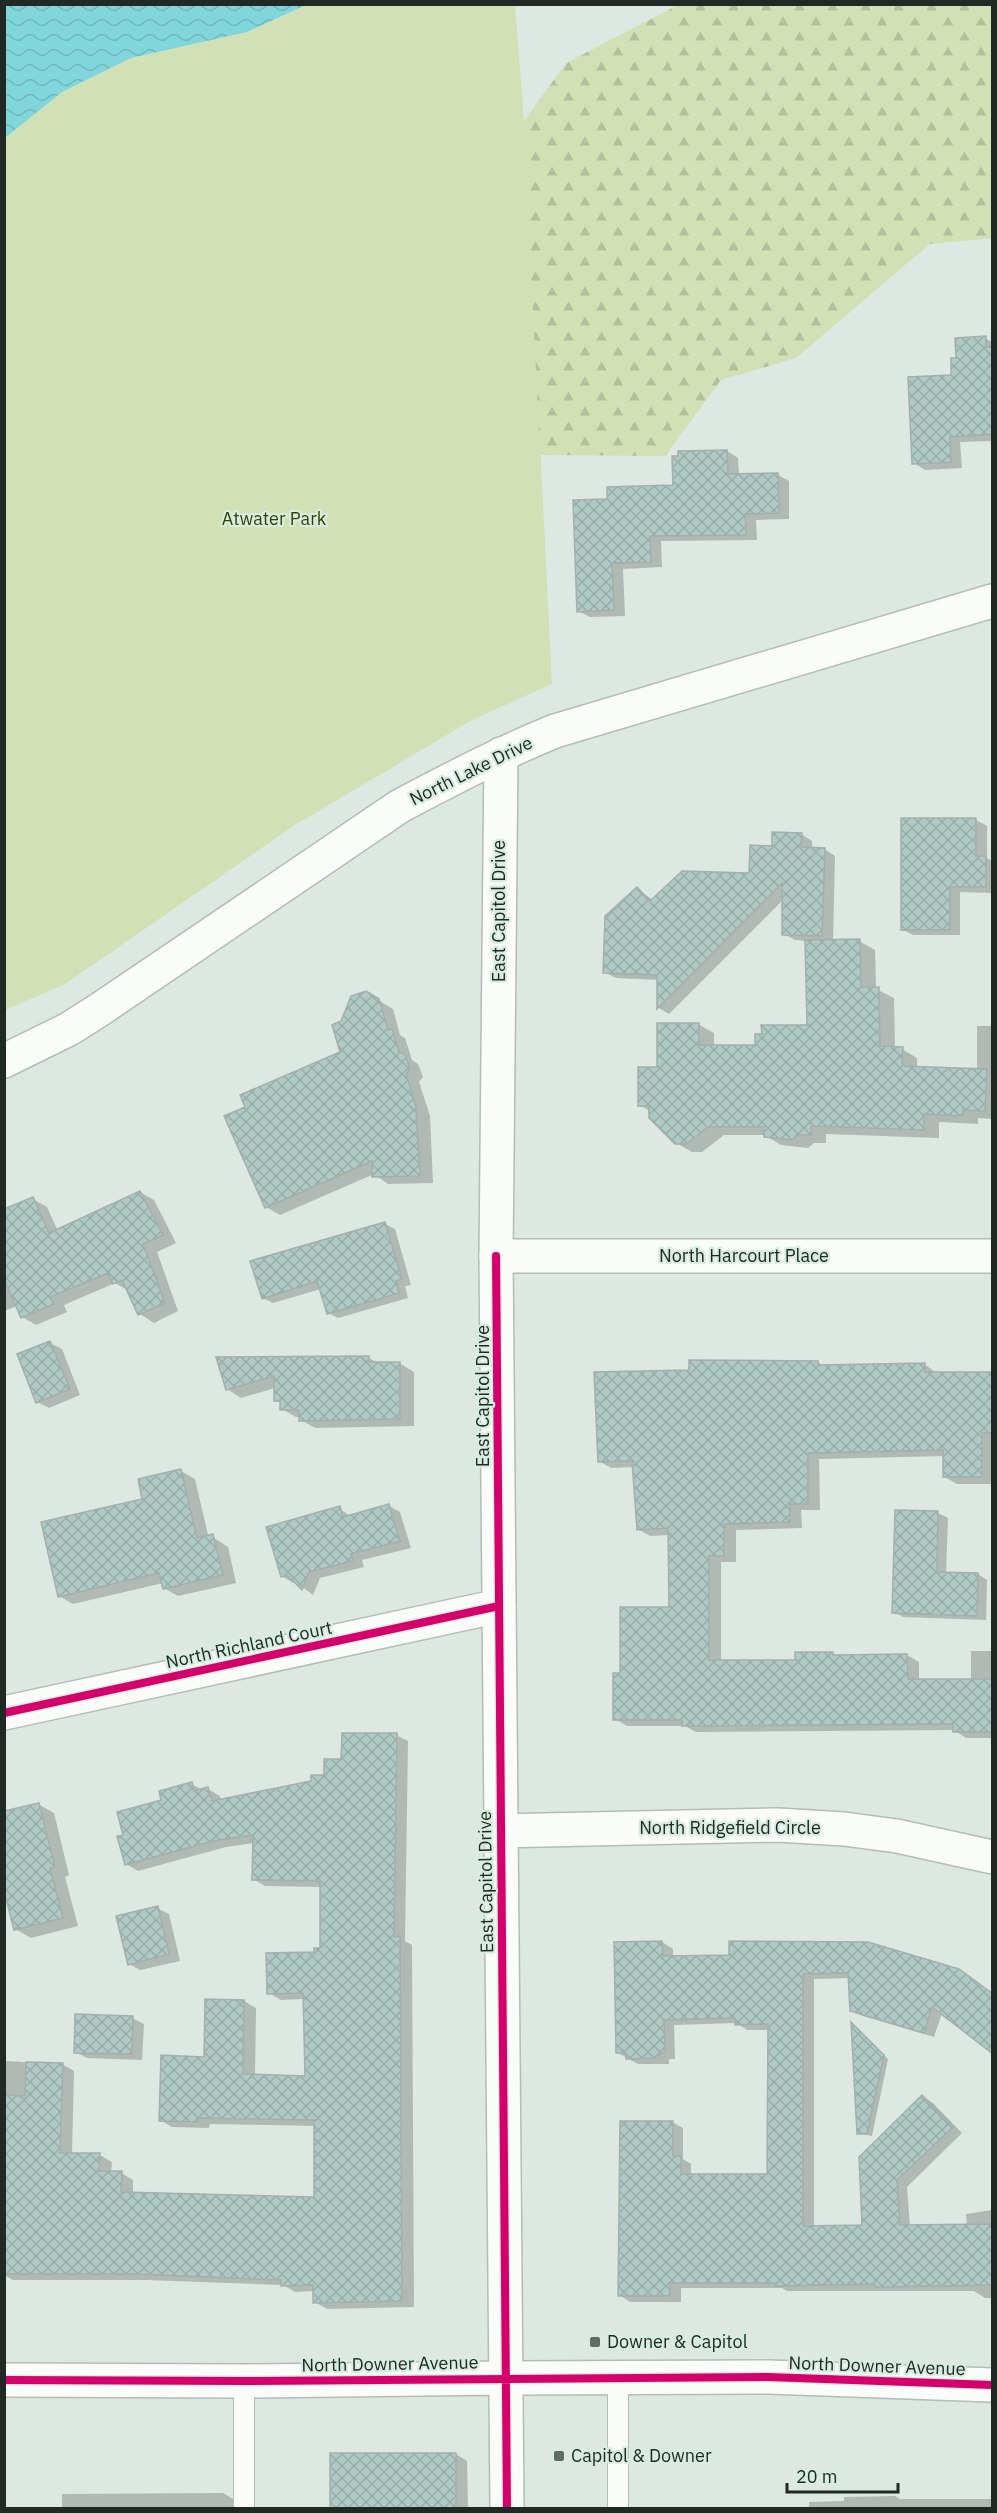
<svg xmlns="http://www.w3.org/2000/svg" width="997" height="2513" viewBox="0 0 997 2513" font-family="'IBM Plex Sans',sans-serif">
	<defs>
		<pattern id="forest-firs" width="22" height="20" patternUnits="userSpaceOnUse" patternTransform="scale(1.5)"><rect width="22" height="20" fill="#d2e0b6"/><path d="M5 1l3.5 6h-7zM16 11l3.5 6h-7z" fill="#b4c09c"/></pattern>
		<pattern id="water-waves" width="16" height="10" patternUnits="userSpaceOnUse" patternTransform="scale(1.5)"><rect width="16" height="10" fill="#81d6dc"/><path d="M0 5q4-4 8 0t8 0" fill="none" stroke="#6fb8bd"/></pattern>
		<pattern id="building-cross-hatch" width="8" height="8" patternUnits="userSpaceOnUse" patternTransform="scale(1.5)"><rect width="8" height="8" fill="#afcac4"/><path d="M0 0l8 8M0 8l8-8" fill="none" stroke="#96aea8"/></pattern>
	</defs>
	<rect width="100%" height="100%" fill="#dce8e1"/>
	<path fill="#d2e0b6" d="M306,5H515L524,121L552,684L472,720L295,825L65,984L5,1010V138L62,92L131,58L247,32Z"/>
	<path fill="url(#forest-firs)" d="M678,5H992V238L930,244L796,358L721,380L665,456L540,455L524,121L566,63Z"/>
	<path fill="url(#water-waves)" d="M5,4H306V5L247,32L131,58L62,92L5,138Z"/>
	<path fill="#0003" d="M985,338L992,342V441L960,442L962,468L925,470L914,463L953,376L957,360Z
		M727,451L738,458L739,475H778L789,481V519L756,520L757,540L661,541L662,567L623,569L625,616L590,617L578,611L608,501L674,486Z
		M976,820L987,826V858L992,861V893L960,892V935H913L902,929Z
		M801,834L812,841V849H824L835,856L833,941H859L875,950L876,989L894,998L895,1048L902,1049L917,1058V1068L977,1070V1026H992V1119L978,1118V1124L939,1122V1138L826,1134V1143H814L808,1148L781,1145L765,1135H724L702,1152H692L676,1143L650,1111L639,1105L659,1068L698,1024L714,1033V1046H757L808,1026L807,941L795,940L784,934V899L669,1014L659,1008V980L616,978L604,972L637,889L653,900L751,875L773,847Z
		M366,993L393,1009L400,1035L405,1038L412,1060L418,1064L423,1077L419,1082L430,1116L433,1183L388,1184L374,1174L280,1215L266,1207L247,1107L342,1053V1022Z
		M140,1192L154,1200L176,1243L157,1252L178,1311L154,1323L140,1314L129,1291L115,1283L64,1305L67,1312L36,1325L22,1317L17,1306L4,1311V1211L33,1199L47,1207L58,1231Z
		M385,1224L395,1229L411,1285L405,1286L408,1298L338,1318L328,1313L321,1289L273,1303L263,1298Z
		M50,1343L62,1349L80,1395L49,1408L37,1402Z
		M369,1358L378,1363H399L414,1372V1426L315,1428L301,1420V1417H296L282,1409V1403L275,1400V1388L241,1398L227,1389L218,1359Z
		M818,1362L825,1367L924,1364L937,1373H992V1484H957L945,1477V1456L819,1459L820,1510H801L802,1528L736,1530V1562H721V1662L796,1661L832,1653L838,1657L907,1655L919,1662V1681H971V1651H992V1738H966L954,1730L696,1732L685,1726H627L615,1719L621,1674L670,1608L669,1535L650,1536L638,1529L634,1467L611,1468L599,1461L690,1371Z
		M181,1471L195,1479L209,1539L214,1538L228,1547L236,1583L178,1596L164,1588L163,1583L73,1604L59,1596Z
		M389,1506L400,1512L411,1548L362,1560L364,1567L320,1578L313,1595L296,1582L293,1583L282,1576L339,1508L351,1517Z
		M897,1511L938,1513L948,1518L946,1573L978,1574L987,1580L986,1620L903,1617L894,1612Z
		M396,1735L408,1741L405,1941L412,1945L414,2307L327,2309L315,2302V2291L295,2292L283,2285L147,2280H13L4,2275V2061L62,2064L74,2071L72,2154L100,2155L112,2162L111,2173H121L133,2180V2194L316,2198V2126L210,2124L209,2128L172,2127L160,2120L244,2001L256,2008L255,2076L307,2078L305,1999L281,2000L269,1993L322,1949V1887L265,1886L253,1879L254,1843L226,1847L138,1871L126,1864L125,1836L163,1801L191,1784L203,1790L208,1789L220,1796L221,1801L312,1783L325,1776L343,1761Z
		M38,1804L54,1813L69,1875L65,1877L78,1926L31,1938L15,1929L7,1896L4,1897V1813Z
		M157,1908L169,1914L180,1961L140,1970L129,1964Z
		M662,1942L673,1949V1957L958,1970L992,1994L942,2013L934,2037L863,2016L852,2010L850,1978L814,1979V2227L864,2226L923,2097L933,2103L962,2133L907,2187L910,2226H967L966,2214L992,2210V2298H985L974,2291H787L782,2288H681V2302H630L620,2295L672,2122L683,2128V2159L691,2164V2176H768L770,2030H747L737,2023L674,2025L675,2059H669V2064H638L618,2053Z
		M132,2018L144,2024L142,2060L87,2058L75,2052Z
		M853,2024L888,2059L872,2136L859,2133Z
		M456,2454L467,2461L468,2508H331V2455Z
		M223,2493L235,2500V2508H62V2494Z
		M895,2496L900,2499H992V2508H778L809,2507V2502L844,2501V2497Z"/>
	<path fill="url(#building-cross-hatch)" stroke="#a5afab" stroke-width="1.5" d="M986,336V347H993V434L950,437L951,462L912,464L908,377L951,375V358H956L955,338Z
		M727,450L728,474L778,473L779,513L745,514L746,535L650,536L651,562L612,563L614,610L577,612L573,500L607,499V487L673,485L672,456H678V451Z
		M901,818H976V856H986V887H950V930H901Z
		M772,832L802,833L801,847L825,848L822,936L782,935V883L657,1009V975L603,973L605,916L637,887L650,901L682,871L749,873L750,845L772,846Z
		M860,939L861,987H879L880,1046L903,1047L902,1066L987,1069L985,1111L963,1110V1116L924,1114V1130L811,1126V1135H798L792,1140L764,1137V1127H708L686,1144H675L649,1118V1106H638V1067H657V1023H699V1045H755V1034H762L761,1025H807L805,940Z
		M366,991L379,999L388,1030L392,1029L399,1052L405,1054L410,1069L406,1074L416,1107L420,1176L372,1177V1161L265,1208L224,1116L245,1107L240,1095L340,1052L332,1025L341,1021L351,996Z
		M140,1191L163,1235L143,1244L165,1303L138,1315L122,1280L113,1284L108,1273L50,1297L54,1304L21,1318L4,1279V1209L33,1197L49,1233Z
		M385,1222L402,1279L396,1281L399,1293L327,1314L317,1281L262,1299L250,1261Z
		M50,1341L70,1389L36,1403L17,1354Z
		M369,1356V1362H400V1419L299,1421V1410H280V1401H274V1376L226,1390L216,1357Z
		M689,1360L818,1361V1365L925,1363V1372H993V1433H982V1477H943V1450L808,1453V1504H790V1522L724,1524V1556H709V1660H795V1652H833V1655L907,1654L908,1679H993V1732H953V1724L682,1726V1720H613V1673H620V1607H669L668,1528L637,1530L632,1461L598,1462L594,1372L689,1370Z
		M181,1469L197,1538L213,1534L223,1575L163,1589L159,1573L58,1597L41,1522L142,1499L138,1479Z
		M389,1504L400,1541L351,1554L353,1561L309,1572L302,1590L288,1576L281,1577L266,1527L340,1506L343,1517Z
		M895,1510L938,1511L937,1572L978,1573L977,1616L892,1613Z
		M342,1733H397L394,1937L400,1936L402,2301L313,2303V2285L281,2286V2280L134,2274H4V2095L25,2096L26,2062L63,2063L60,2153H100L99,2171H122L121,2192L314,2197V2120L198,2118V2122L159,2121L161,2055L204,2057L205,1999L244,2000L243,2074L305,2076L303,1993L267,1994L266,1953L314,1952V1948H320V1881L252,1880L253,1835L213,1841L125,1865L117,1836L123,1835L117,1812L161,1800L159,1791L192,1782L194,1791L208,1787L212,1801L311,1781V1775H324V1759H341Z
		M39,1803L55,1867L50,1868L63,1918L14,1930L4,1891V1811Z
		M158,1906L169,1954L128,1965L116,1916Z
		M662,1941L663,1956L729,1955V1941L868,1942L959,1969L993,1994V2054L932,2007L924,2033L850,2011L848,1973L803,1974V2226L862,2225L859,2157L922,2095L953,2127L897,2180L900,2225L993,2224V2285L875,2287V2284L775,2286V2283H670V2296H618L620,2121H673V2156H681V2174H767L768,2024L735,2025V2018L664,2020L665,2053H659V2058L626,2059V2053H616L614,1942Z
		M75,2014L133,2016L132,2054L74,2053Z
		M851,2022L884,2055L867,2134H857Z
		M330,2453H456V2508H330Z"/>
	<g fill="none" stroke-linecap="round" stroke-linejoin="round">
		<defs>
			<path id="lane" d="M618,2377V2508
				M244,2381V2508"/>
			<path id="street" d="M496,1256H992
				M4,1713L499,1606
				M501,1831L778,1825L844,1829L897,1836L992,1857
				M4,2380L244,2381L507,2378"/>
			<path id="secondary" d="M507,2378L768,2377L992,2385"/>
			<path id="primary" d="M501,754L496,1256L507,2508
				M4,1061L69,1029L102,1008L400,806C451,779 501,753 555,731L992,601"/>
		</defs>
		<use href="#lane" stroke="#b3bcb7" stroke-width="22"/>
		<use href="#street" stroke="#b3bcb7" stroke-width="36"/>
		<use href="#secondary" stroke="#b3bcb7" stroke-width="36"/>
		<use href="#primary" stroke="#b3bcb7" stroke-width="36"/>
		<use href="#lane" stroke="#fafcfa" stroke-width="20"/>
		<use href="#street" stroke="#fafcfa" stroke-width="33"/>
		<use href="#secondary" stroke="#fafcfa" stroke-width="33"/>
		<use href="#primary" stroke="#fafcfa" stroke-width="33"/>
		<defs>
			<path id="cycleway" d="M496,1256L507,2508
				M4,1713L499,1606
				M4,2380L244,2381L768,2377L992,2385"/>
		</defs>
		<use href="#cycleway" stroke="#d7ede0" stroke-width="11"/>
		<use href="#cycleway" stroke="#d6006c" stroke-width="8"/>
	</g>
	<g fill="#626c67" stroke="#d7ede0" stroke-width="2">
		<rect x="589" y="2336" width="12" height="12" rx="3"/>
		<rect x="553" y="2450" width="12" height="12" rx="3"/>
	</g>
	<g text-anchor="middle" stroke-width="4.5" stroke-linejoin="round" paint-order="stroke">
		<g font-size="18" fill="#363f00" stroke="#d7ede0">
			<text x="274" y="525">Atwater Park</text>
		</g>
		<g font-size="18" fill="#212925" stroke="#d7ede0">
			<text transform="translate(471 771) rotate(-26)" y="6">North Lake Drive</text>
			<text transform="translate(499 911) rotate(-90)" y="6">East Capitol Drive</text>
			<text x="744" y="1262">North Harcourt Place</text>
			<text transform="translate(483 1396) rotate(-90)" y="6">East Capitol Drive</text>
			<text transform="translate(249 1645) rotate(-12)" y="6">North Richland Court</text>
			<text x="730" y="1834">North Ridgefield Circle</text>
			<text transform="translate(486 1882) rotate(-91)" y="6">East Capitol Drive</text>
			<text transform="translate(390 2364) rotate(-1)" y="6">North Downer Avenue</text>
			<text transform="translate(877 2366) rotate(2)" y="6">North Downer Avenue</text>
		</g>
		<g font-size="18" fill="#212925" stroke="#d7ede0" text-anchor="start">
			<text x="607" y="2348">Downer &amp; Capitol</text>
			<text x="571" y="2462">Capitol &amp; Downer</text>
		</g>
	</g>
	<rect width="997" height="2513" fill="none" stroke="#212925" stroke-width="12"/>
	<path d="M787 2483v9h111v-9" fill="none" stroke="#212925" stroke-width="3"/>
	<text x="796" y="2483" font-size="18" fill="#212925" stroke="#d7ede0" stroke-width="4.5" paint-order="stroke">20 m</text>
</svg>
